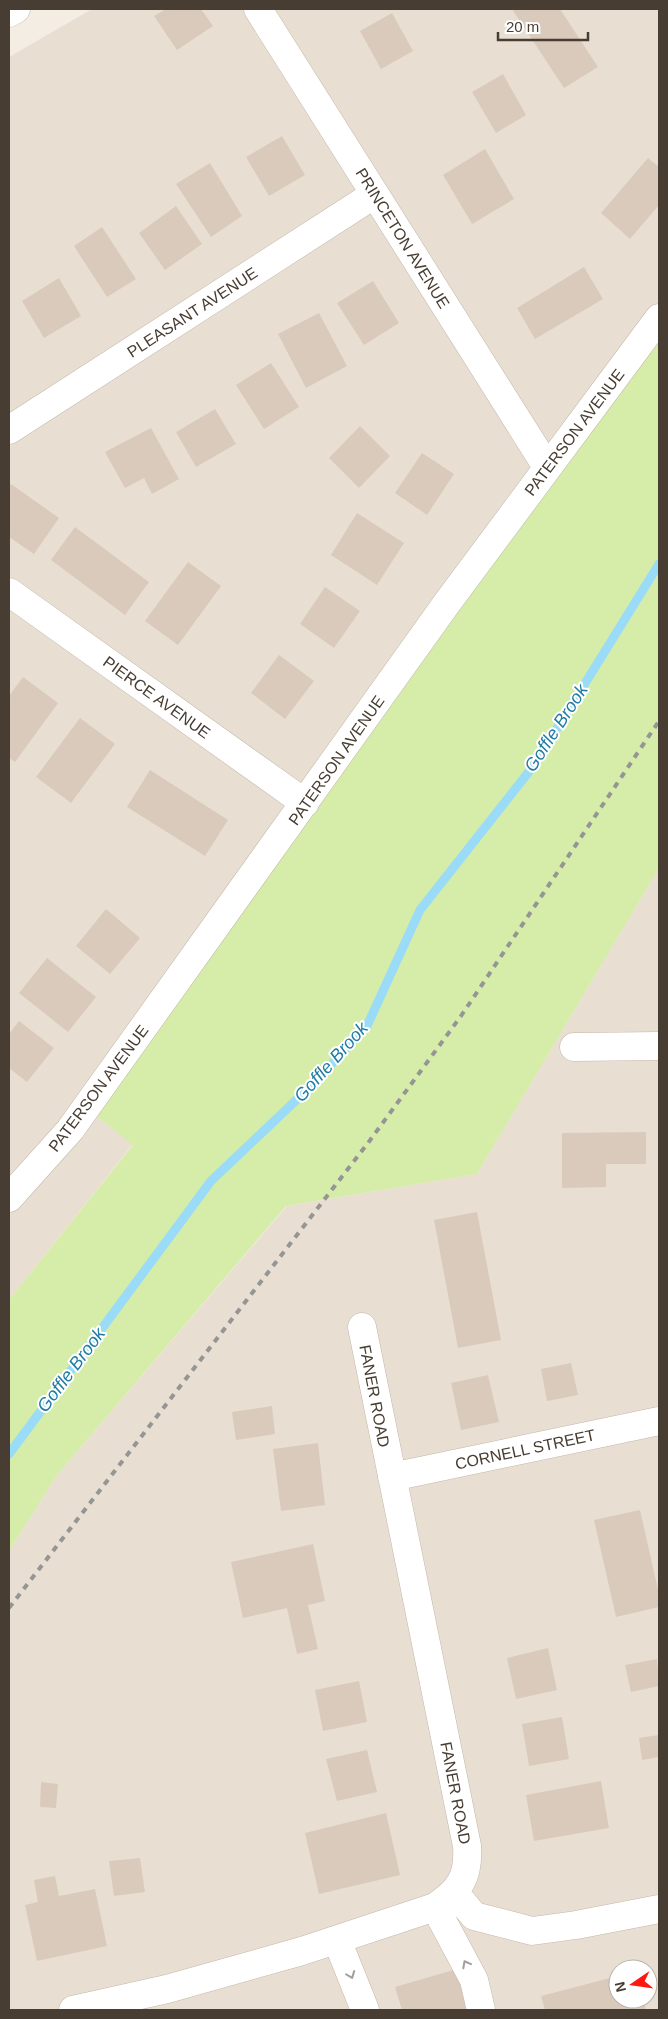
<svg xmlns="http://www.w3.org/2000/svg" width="668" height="2019" viewBox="0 0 668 2019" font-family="Arial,sans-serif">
	<rect width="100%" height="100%" fill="#f4ede4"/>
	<path fill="#e8dfd2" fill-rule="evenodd" d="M92,9H659V339L82,1106L133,1144L9,1300V57Z
		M659,868V2010H9V1551L57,1475L287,1206L477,1174ZM618,1969H648V1999H618Z"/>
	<path fill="#d6eca9" d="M659,339V868L477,1174L286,1206L57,1475L9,1551V1300L133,1145L82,1105Z"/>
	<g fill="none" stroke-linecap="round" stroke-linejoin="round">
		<path stroke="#9adcf7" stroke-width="9" d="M9,1454L211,1181L310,1087L367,1026L420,910L535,764L659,564"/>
	</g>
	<path fill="#dacabc" d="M166,9H201L213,26L177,50L154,16Z
		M512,9H560L598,67L564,88Z
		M392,13L413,51L381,69L360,31Z
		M503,74L526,115L496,133L472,92Z
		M282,136L305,175L269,196L246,157Z
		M485,149L514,199L472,224L443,175Z
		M648,158L659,167V205L630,239L601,213Z
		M210,163L242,216L211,237L176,184Z
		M176,206L202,244L165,270L139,233Z
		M102,227L136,279L107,297L74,246Z
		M584,267L603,299L535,339L517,308Z
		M59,278L81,316L44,338L22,301Z
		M373,281L399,323L364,345L337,303Z
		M319,313L347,366L306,388L278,334Z
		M271,363L299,407L264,429L236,385Z
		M215,409L236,444L196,467L176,432Z
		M360,426L390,456L359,488L329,458Z
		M151,428L179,479L152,494L144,478L125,488L105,452Z
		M422,453L454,474L427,515L395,493Z
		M11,484L59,518L34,554L9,537V488Z
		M357,513L404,543L377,585L331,555Z
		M75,527L149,582L125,615L51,560Z
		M188,562L221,586L178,645L145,621Z
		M325,587L360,611L334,648L300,624Z
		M279,655L314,681L285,719L251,693Z
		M23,677L58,703L15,762L9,758V696Z
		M80,718L115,744L71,803L36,777Z
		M150,770L228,820L205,856L127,807Z
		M106,909L140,938L110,974L76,946Z
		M47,958L96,997L68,1032L19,993Z
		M19,1021L54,1048L27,1082L9,1068V1034Z
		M646,1132V1164H606V1187L562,1188V1133Z
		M477,1212L501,1340L458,1348L434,1220Z
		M571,1363L578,1395L547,1401L541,1369Z
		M488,1375L499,1422L461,1430L451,1383Z
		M272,1406L275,1434L236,1440L232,1412Z
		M318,1443L325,1505L281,1511L273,1449Z
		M640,1510L659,1594V1607L616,1617L594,1520Z
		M313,1544L325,1601L308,1605L318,1649L297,1654L287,1608L243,1618L231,1562Z
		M548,1648L557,1690L516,1699L507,1658Z
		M657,1659L659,1686L631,1692L625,1665Z
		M359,1681L367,1722L323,1731L315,1690Z
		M562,1717L569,1759L529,1766L522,1724Z
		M659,1735V1757L642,1760L639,1738Z
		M367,1750L377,1792L337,1801L326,1759Z
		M601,1781L609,1828L534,1841L526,1795Z
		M41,1782L58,1784L56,1808L40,1807Z
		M386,1813L400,1875L319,1894L305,1833Z
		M140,1858L145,1892L114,1896L109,1861Z
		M55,1876L59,1896L95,1889L107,1946L37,1961L25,1905L38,1902L34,1880Z
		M464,1967L477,2010H402L395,1987Z
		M618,1976V1999H643L646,2010H545L541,1996Z"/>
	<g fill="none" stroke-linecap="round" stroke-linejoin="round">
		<defs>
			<path id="minor" d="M258,9L547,467
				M9,13L16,9
				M9,430L375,194
				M9,592L305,803
				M574,1047L659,1046
				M9,1198L70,1130L447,603L659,318
				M392,1477L659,1421
				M454,1892L474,1916L532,1931L576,1925L659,1909
				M435,1907L474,1980L481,2010
				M337,1940L365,2010
				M73,2010L167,1989L302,1951L435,1907C460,1890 469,1877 467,1846L362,1327"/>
		</defs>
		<use href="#minor" stroke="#c3b7a9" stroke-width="29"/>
		<use href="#minor" stroke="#fff" stroke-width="28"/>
		<path stroke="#959595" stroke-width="4" stroke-dasharray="6 6" stroke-linecap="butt" d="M9,1608L368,1143L461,1016L659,721"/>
	</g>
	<defs><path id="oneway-chevron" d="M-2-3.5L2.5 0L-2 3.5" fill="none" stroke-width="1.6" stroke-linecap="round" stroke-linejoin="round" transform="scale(1.25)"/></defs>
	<g stroke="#a39e99">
		<use href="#oneway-chevron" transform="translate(466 1964) rotate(-118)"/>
		<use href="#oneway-chevron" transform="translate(351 1975) rotate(69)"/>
	</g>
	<g text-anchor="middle" stroke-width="4" stroke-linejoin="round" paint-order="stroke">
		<g font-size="16" fill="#473d33" stroke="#fff">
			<text transform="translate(403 238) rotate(58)" y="6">PRINCETON AVENUE</text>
			<text transform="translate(192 312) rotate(-33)" y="6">PLEASANT AVENUE</text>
			<text transform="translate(574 432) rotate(-53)" y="6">PATERSON AVENUE</text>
			<text transform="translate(157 697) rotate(36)" y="6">PIERCE AVENUE</text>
			<text transform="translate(336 760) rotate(-55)" y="6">PATERSON AVENUE</text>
			<text transform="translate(98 1088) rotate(-53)" y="6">PATERSON AVENUE</text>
			<text transform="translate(375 1396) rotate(79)" y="6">FANER ROAD</text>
			<text transform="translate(525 1449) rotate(-12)" y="6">CORNELL STREET</text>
			<text transform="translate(456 1793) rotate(79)" y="6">FANER ROAD</text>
		</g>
		<g font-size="18" font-style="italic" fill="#207ca3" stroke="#fff">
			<text transform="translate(556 728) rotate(-57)" y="6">Goffle Brook</text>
			<text transform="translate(331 1062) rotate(-48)" y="6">Goffle Brook</text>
			<text transform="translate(71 1370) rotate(-53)" y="6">Goffle Brook</text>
		</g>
	</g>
	<rect width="668" height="2019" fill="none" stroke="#473d33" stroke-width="20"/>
	<g transform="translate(633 1984) rotate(257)"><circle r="24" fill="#ffffff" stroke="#b5b1ad"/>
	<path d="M0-4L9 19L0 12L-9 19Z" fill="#ff1710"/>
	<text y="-8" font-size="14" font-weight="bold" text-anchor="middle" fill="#473d33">N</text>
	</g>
	<path d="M498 32v8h90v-8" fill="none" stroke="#473d33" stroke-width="2.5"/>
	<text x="506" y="32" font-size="15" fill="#473d33" stroke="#ffffff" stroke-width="4" paint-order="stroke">20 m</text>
</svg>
